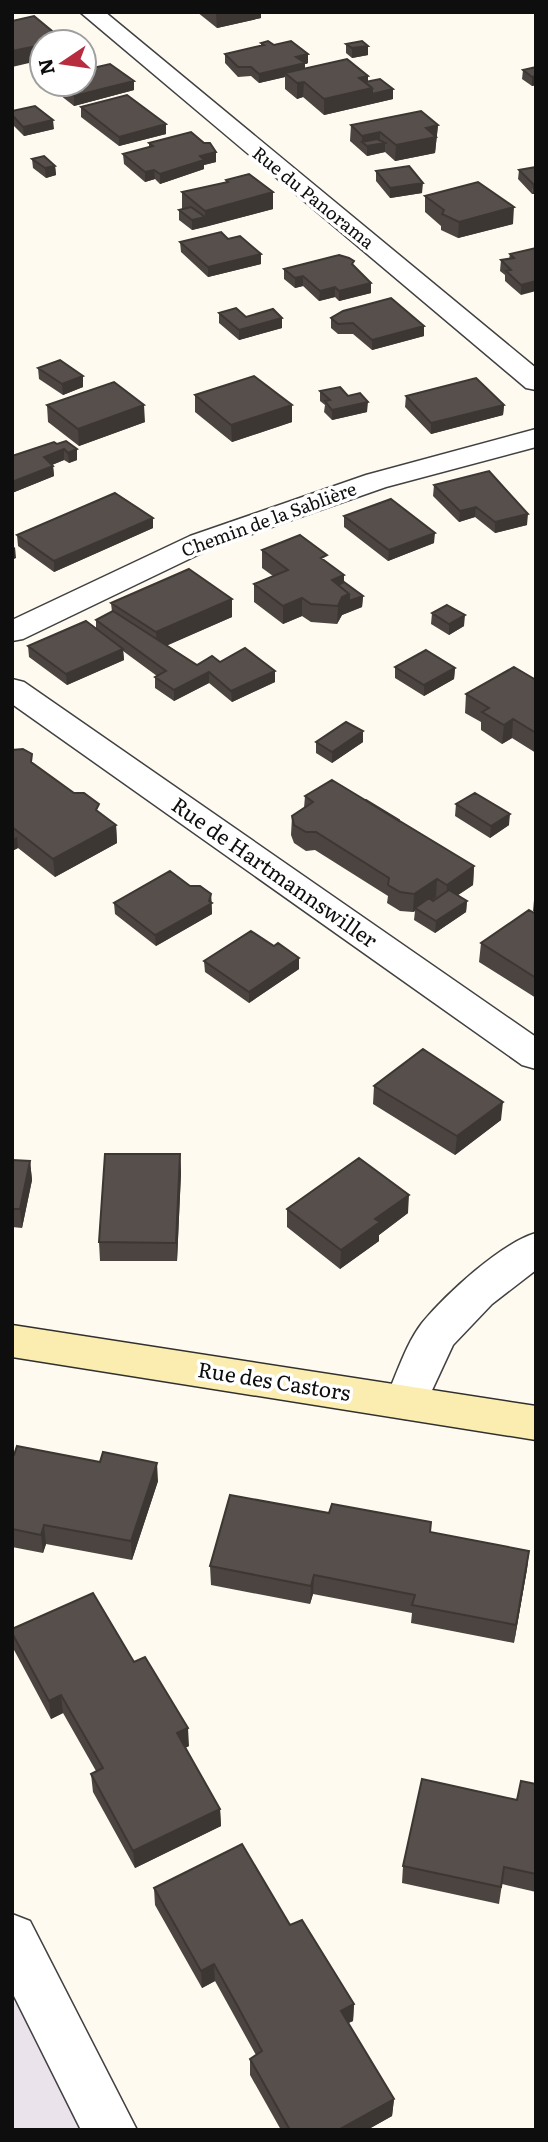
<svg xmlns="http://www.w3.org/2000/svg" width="548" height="2142" viewBox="0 0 548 2142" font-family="Literata,serif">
	<rect width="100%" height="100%" fill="#fefaf0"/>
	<path fill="#ebe3ec" d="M12,1999L119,2130H12Z"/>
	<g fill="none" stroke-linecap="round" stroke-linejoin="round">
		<defs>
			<path id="street" d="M80,12H105L536,368V390L526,388Z
				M536,429V447L386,487L212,548L23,639L12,641V620L190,536L366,475Z
				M12,679L24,682L536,1037V1069L522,1065L12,704Z
				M536,1233V1270L492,1304L453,1345L421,1414L406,1419L391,1414L384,1402C396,1377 405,1345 422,1323C445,1295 501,1243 536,1233Z
				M12,1914L30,1921L137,2130H81L12,1992Z"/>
			<path id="secondary" d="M12,1325L536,1406V1440L12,1357Z"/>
		</defs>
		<use href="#street" stroke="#414141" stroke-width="3"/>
		<use href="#secondary" stroke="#303030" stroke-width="3"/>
		<use href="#street" fill="#fff" fill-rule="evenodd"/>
		<use href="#secondary" fill="#fbecaf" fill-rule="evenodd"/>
	</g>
	<path fill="#4b4440" d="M197,12H261V18L217,28Z
		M261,43L274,45L308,63L305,64V69L368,82L393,89V99L324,115L303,97L297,99L285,89V77L259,83L251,76L238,77L225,63V54L261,46Z
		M346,44L368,46V55L352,58L346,53Z
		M536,67V85L532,86L522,79L523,70Z
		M134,81V90L74,106L51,88V84H84Z
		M81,107L166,134L119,146L81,117Z
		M12,111L54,129L24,136L12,124Z
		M351,125H438L435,153L395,161L385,152L367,156L350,141Z
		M149,143L216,152V162L204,165V169L160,184L155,179L145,182L124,164L123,154L149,147Z
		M32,159L55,166L56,175L46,178L33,168Z
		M536,167L532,194L518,179L519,170Z
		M376,171L422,193L390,198L376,181Z
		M226,180L273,209L192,230L179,220V210L182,209V192L226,182Z
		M425,196L513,224L458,238L441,230V226L425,212Z
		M228,239L261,264L208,277L181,252L180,242Z
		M536,248L521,295L505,281V275L500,271L501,260L509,259L510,254Z
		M353,265L371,293L339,301L335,297L319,301L303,286L295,288L284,279V269Z
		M219,313L246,317L282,328L239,340L219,323Z
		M331,318L424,336L372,350L353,334H338L331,328Z
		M38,368L83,376V387L63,395L39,379Z
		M320,391L348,396L367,412L332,420L324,412L325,405L320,401Z
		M195,395L292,405V422L232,442L195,412Z
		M406,396L504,405L503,415L431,434L405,407Z
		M47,405L145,422L79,446L48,422Z
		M57,444L77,449V460L69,463L64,460L52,465L53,466L54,476L12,493Z
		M434,485L527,525L495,533L475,517L459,522L433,496Z
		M344,516L434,543L388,561L344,527Z
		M153,528L54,572L18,546L17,535Z
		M262,550L327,562L344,582L363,596L362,607L342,615L337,624L311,622L302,616L283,624L254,602V584L273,576L262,568Z
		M111,603L232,617L167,645L197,665L220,662L275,682L232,702L209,683L174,701L155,688V677L157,676L123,651L124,660L67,685L29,657L28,646L96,629V620L112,612Z
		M432,613L464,626L449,635L431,624Z
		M395,667L455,668L454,679L424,696L395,678Z
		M536,680V753L512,738L502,744L481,730V722L465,713L466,694Z
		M363,731V742L332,763L316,753V742Z
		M12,750L33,764L116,825L117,843L55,877L18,848L12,851Z
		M305,796L474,866L473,885L458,895L467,901L466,912L435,933L414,920L415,911L413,912L400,911L387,903L388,896L315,850L306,851L294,843L291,835L292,816L304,808Z
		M456,804L509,825L490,838L455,816Z
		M190,886L211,894L212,914L156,946L115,914L114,903Z
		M536,898V913L533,911L534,900Z
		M536,914V998L479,962L481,943Z
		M204,961L299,969L249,1003L205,972Z
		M374,1086L501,1120L455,1155L373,1104Z
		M180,1154L181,1173L177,1261H100L99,1242Z
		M12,1160L30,1161L32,1180L22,1228L12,1227Z
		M287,1209L408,1213L379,1235V1241L340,1269L287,1227Z
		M12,1455L158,1481L132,1560L46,1544L43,1553L12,1547Z
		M329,1513L431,1522L430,1532L529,1551L527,1569L514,1643L411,1623L412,1613L313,1594L310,1604L211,1585L210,1566Z
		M12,1629L134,1662L189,1746L185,1748L220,1809L221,1826L135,1868L93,1792L91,1774L96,1771L63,1713L51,1719L13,1648Z
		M536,1784V1892L502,1884L499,1904L402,1883L403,1866L517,1800Z
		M154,1888L290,1925L354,2004L353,2021L348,2023L394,2099L392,2116L367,2130H281L250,2075V2059L256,2055L215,1981L202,1988L155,1905Z"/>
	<path fill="#3d3734" d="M261,12V18L217,28L216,13Z
		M42,45V60L12,67V51Z
		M368,46V55L352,58V48Z
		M308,54V63L305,64V73H285V77L259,83V74L296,57Z
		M368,76V89L372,88L393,89V99L324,115V99L359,78Z
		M536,76V85L532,86V77Z
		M134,81V90L74,106V96Z
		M304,82L303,97L297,99V83Z
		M53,120L54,129L24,136L23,127Z
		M166,124V134L119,146V137Z
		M438,125L435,153L395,161L396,145L426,128Z
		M380,132V144L385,143V152L367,156V146L362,142V152V136Z
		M216,152V162L204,165V169L160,184V174L200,156Z
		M55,166L56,175L46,178L45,168Z
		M154,170L155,179L145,182V172Z
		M423,183L422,193L390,198V188Z
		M533,184H536V194H532Z
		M273,192V209L205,227V211Z
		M514,207L513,224L458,238L459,222Z
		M205,217V227L192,230V220Z
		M261,254V264L208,277V267Z
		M303,276V286L295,288V278Z
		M536,281V291L521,295V285Z
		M371,283V293L339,301V291Z
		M335,287V297L319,301L320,291Z
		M282,318V328L239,340V330Z
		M424,326V336L372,350V340Z
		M83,376V387L63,395L62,384Z
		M368,402L367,412L332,420V410Z
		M144,405L145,422L79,446L78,429Z
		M292,405V422L232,442L231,425Z
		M504,405L503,415L431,434V423Z
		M64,449V460L44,468V457Z
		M77,449V460L69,463L68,453Z
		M53,466L54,476L12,493V482Z
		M476,507L475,517L459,522L460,511Z
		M528,514L527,525L495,533V522Z
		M153,518V528L54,572V561Z
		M435,533L434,543L388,561L389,550Z
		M15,547L16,558L12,560V549Z
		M344,575V593L332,580Z
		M349,594L363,596L362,607L342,615L337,624L338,606L342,597Z
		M302,598V616L283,624V606Z
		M232,599V617L157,650L156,632Z
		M465,615L464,626L449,635V624Z
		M123,649L124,660L67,685L66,674Z
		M455,668L454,679L424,696V685Z
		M275,671V682L232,702L231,691Z
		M209,672V683L174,701V690Z
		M513,719L512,738L502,744L504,725Z
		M363,731V742L332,763V752Z
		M510,814L509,825L490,838L491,826Z
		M116,825L117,843L55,877L53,859Z
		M17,837L18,848L12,851V839Z
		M474,866L473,885L446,903L447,885Z
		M437,879L436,897L417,910L415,908V911L413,912L414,894Z
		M211,894L212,914L156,946L155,935L209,901Z
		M467,901L466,912L435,933L436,921Z
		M299,958V969L249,1003V992Z
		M503,1102L501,1120L455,1155L457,1136Z
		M180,1154L181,1173L177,1261L176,1243Z
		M30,1161L32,1180L22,1228L20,1209Z
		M409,1195L408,1213L379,1235V1241L340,1269L341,1250L375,1219Z
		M157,1463L158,1481L132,1560L131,1541Z
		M44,1525L46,1544L43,1553L41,1535Z
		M529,1551L527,1569L514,1643L516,1625Z
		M314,1575L313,1594L310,1604L311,1586Z
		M61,1695L63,1713L51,1719L49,1701Z
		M188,1728L189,1746L178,1751L177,1733Z
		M220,1809L221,1826L135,1868L133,1851Z
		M214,1964L215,1981L202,1988L201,1971Z
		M354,2004L353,2021L340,2027L341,2011Z
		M394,2099L392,2116L367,2130H338Z"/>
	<path fill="#574f4b" stroke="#3d3734" stroke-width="2" d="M34,16L63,40L55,42H42V45L12,51V21Z
		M268,41L274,45L291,41L308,54L296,57L305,63L259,74L251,67H238L225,54L264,45L261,43Z
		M362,41L368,46L352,48L346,44Z
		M347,59L368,76L359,78L372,88L324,99L304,82L297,83L285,73Z
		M110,64L134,81L74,96L58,84H84V70Z
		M536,67V76L532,77L523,70Z
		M380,79L393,89L372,94V88L365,82Z
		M127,95L166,124L119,137L81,107Z
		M35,106L53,120L23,127L12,115V111Z
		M421,111L438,125L426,128L436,137L396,145L380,132L362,136L351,125Z
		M191,132L204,143H210L216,152L200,156L204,160L160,174L154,170L145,172L123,154L153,146L149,143Z
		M377,139L385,143L367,146L362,142Z
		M44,156L55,166L45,168L32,159Z
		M409,166L423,183L390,188L376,171Z
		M536,167V184H533L519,170Z
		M249,174L273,192L205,211L182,192L228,182L226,180Z
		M478,182L514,207L459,222L442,214L444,210L425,196Z
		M191,207L205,217L192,220L179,210Z
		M221,232L228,239L240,236L261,254L208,267L180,242Z
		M536,248V281L521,285L506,271L511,270L501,260L514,258L510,254Z
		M339,255L349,258L354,261L352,264L371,283L339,291L335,287L320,291L303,276L295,278L284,269Z
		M391,298L424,326L372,340L353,323L338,324L331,318L343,311Z
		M236,308L246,317L273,309L282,318L239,330L219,313Z
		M60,360L83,376L62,384L38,368Z
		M254,376L292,405L231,425L195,395Z
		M476,378L504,405L431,423L406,396Z
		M114,382L144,405L78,429L47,405Z
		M340,387L348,396L360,393L368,402L332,410L325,401L330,400L320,391Z
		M66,441L77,449L68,453L64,449L44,457L53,466L12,482V456L54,442L57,444Z
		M489,471L528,514L495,522L476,507L460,511L434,485Z
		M115,493L153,518L54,561L17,535Z
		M391,499L435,533L389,550L344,516Z
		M300,535L327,555L321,558L344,575L332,580L349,594L342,597L338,606L311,604L302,598L283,606L254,584L288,570L262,550Z
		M189,569L232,599L156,632L111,603Z
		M344,582L363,596L349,601V594L338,585Z
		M447,605L465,615L449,624L432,613Z
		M113,611L197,665L212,656L220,662L245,648L275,671L231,691L209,672L174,690L155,677L166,671L96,620Z
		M86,621L123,649L66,674L28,646Z
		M426,650L455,668L424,685L395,667Z
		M514,667L536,680V733L513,719L504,725L482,712L489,708L466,694Z
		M346,722L363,731L332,752L316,742Z
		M23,749L32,754L31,762L74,793H84L99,804L96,810L116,825L53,859L12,827V750Z
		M332,780L474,866L447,885L437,879L414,894L400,892L388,885L389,878L316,832H306L294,825L292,816L313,802L305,796Z
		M475,793L510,814L491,826L456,804Z
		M365,800H366L399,820V821Z
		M170,871L190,886H200L211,894L209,901L212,903L155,935L114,903Z
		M449,890L467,901L436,921L415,908L429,898L433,901Z
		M529,910L536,914V978L481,943Z
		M251,931L274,946L278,943L299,958L249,992L204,961Z
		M423,1049L503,1102L457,1136L374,1086Z
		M105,1154H180L176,1243L99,1242Z
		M359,1158L409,1195L375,1219L380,1222L341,1250L287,1209Z
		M12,1160L30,1161L20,1209H12Z
		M17,1446L100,1462L103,1452L157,1463L131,1541L44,1525L41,1535L12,1529V1455H14Z
		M230,1495L329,1513L332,1504L431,1522L430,1532L529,1551L516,1625L412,1605L415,1595L314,1575L311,1586L210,1566Z
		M93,1593L134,1662L145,1657L188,1728L177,1733L220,1809L133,1851L91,1774L103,1768L61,1695L49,1701L12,1633V1629Z
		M422,1779L517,1800L521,1781L536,1784V1874L504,1867L501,1887L403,1866Z
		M242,1844L290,1925L302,1920L354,2004L341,2011L394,2099L338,2130H290L250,2059L262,2051L237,2005L214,1964L201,1971L154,1888Z"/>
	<g text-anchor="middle" stroke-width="7" stroke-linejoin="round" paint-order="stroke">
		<g font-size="18" fill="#0e0e0e" stroke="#fff">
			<text transform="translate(313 198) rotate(39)" y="6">Rue du Panorama</text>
			<text transform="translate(269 520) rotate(-20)" y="6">Chemin de la Sablière</text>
		</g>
		<g font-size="21" fill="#0e0e0e" stroke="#fff">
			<text transform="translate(274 873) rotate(35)" y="7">Rue de Hartmannswiller</text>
			<text transform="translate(274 1382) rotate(9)" y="7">Rue des Castors</text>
		</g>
	</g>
	<rect width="548" height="2142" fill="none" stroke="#0e0e0e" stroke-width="28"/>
	<g transform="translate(63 63) rotate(257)"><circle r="33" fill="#ffffff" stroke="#9f9f9f" stroke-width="2"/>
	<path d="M0-5L12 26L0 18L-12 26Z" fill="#b82c40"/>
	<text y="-10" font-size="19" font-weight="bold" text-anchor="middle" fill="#0e0e0e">N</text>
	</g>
</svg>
